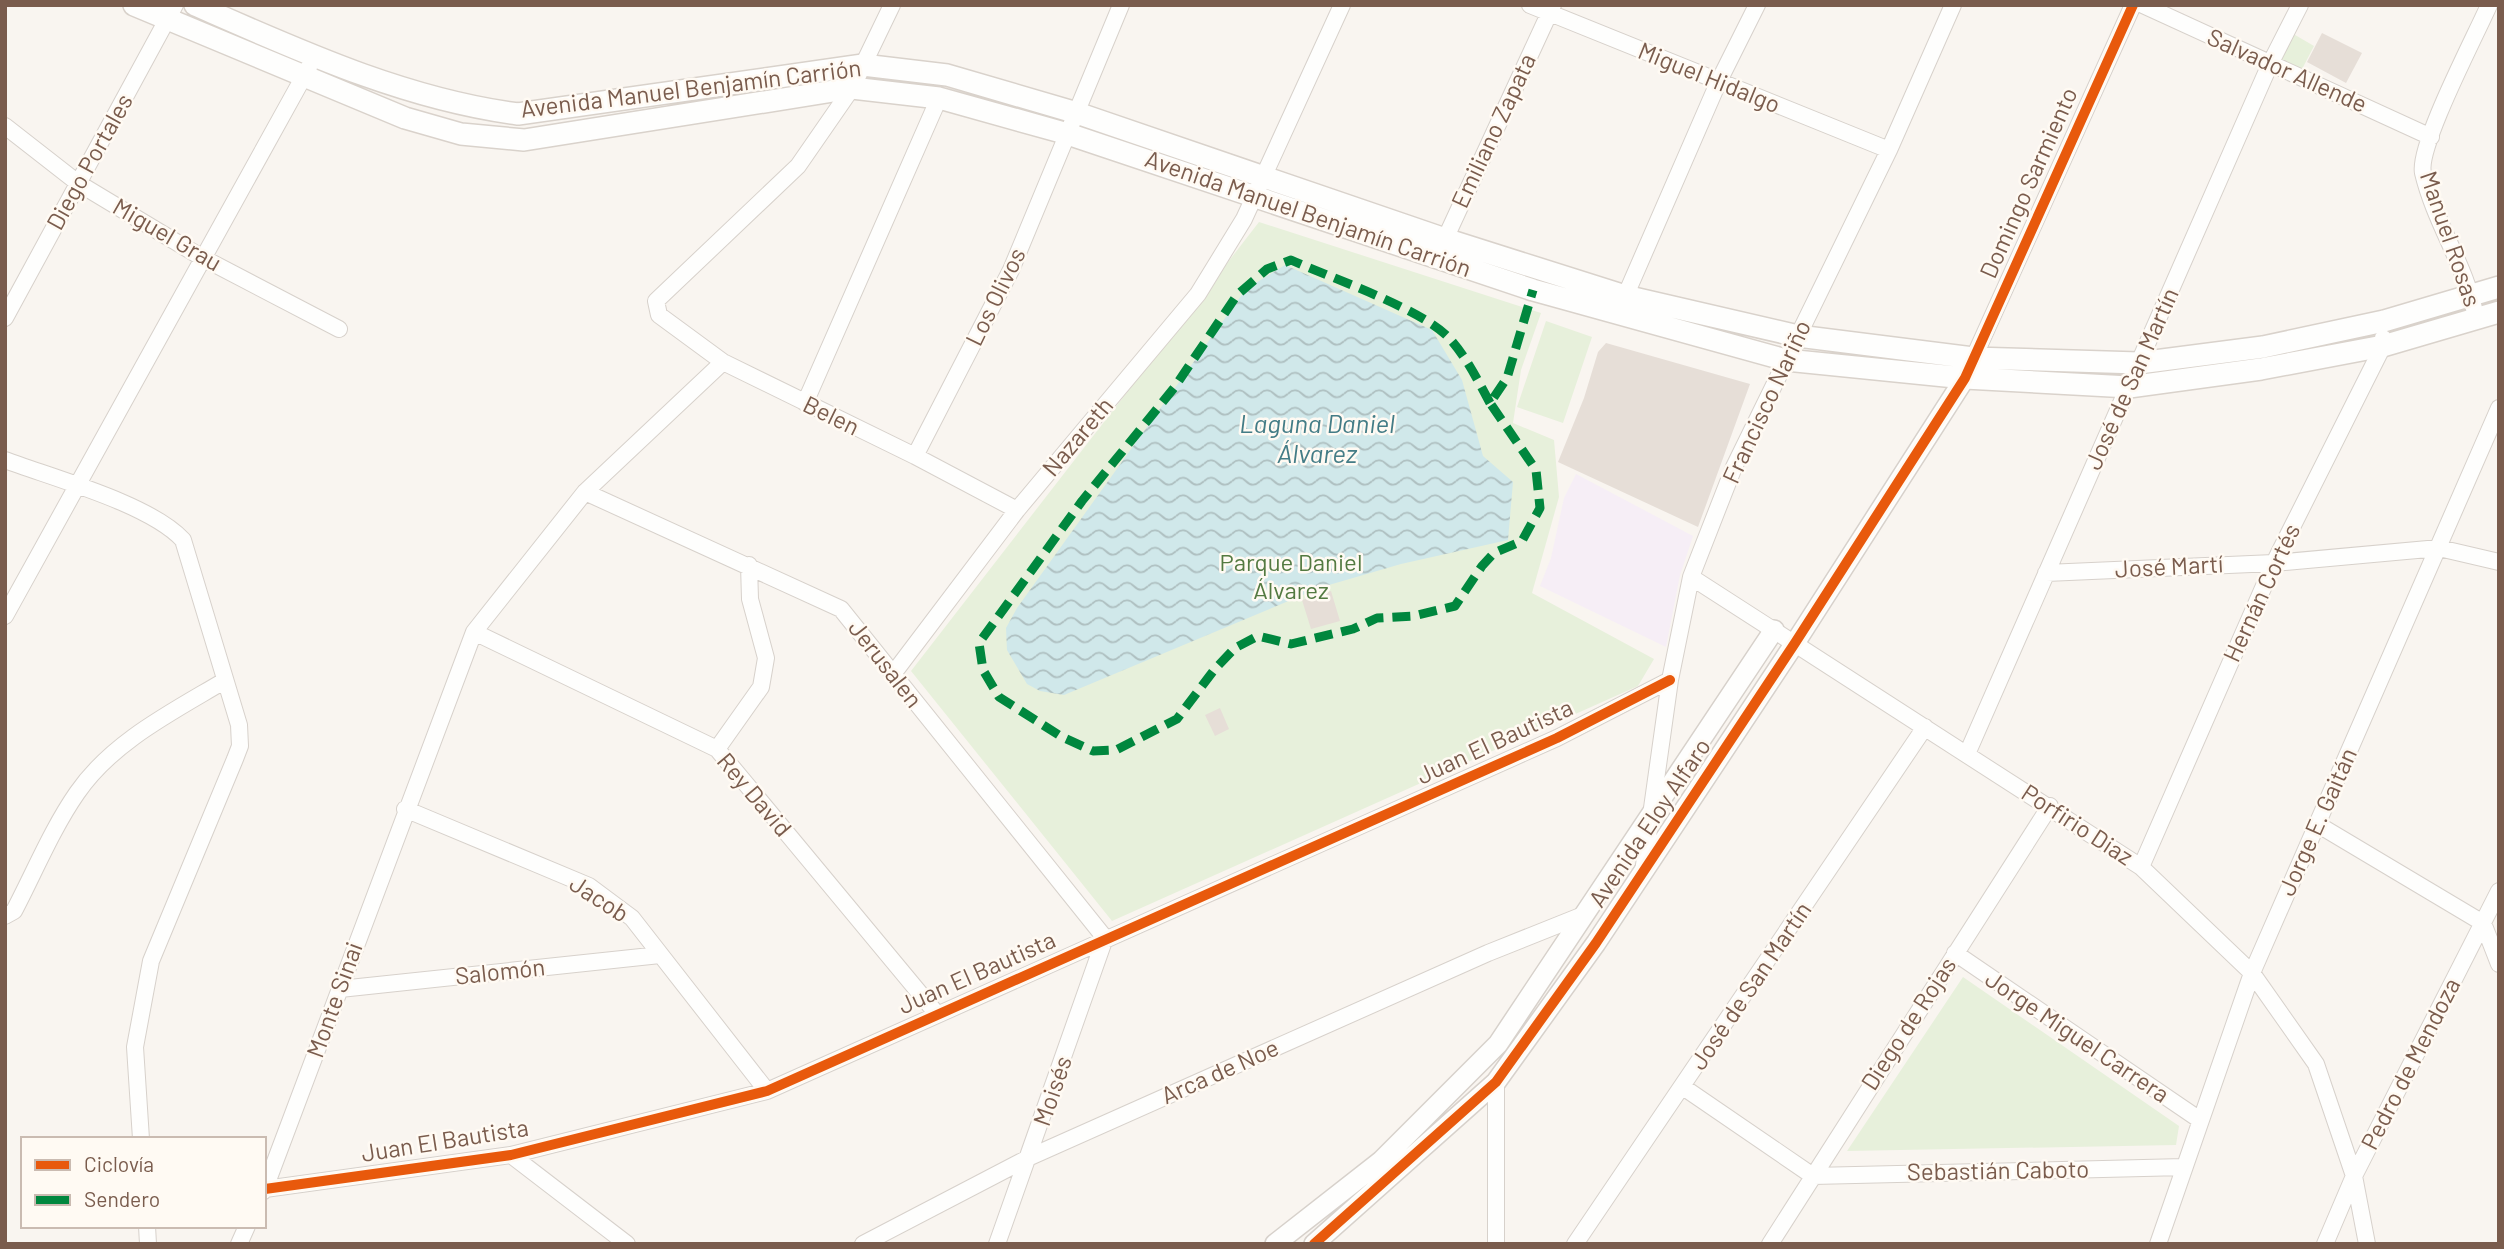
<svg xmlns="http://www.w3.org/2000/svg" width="2504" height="1249" viewBox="0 0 2504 1249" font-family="Barlow,sans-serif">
	<defs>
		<pattern id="water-waves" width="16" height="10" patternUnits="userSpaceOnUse" patternTransform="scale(1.75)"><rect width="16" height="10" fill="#d0e8ea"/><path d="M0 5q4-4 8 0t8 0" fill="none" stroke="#aebfc0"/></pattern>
	</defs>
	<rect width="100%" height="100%" fill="#f9f5f0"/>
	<path fill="#f6eef6" d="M1576,474L1693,536L1680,575L1666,647L1540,586L1551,558L1564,498Z"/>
	<path fill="#e7f0db" d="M2290,32L2314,46L2301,71L2276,58Z
		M1259,222L1541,313L1521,370L1513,423L1554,440L1559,497L1532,593L1654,659L1638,686L1112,921L911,671Z
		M1546,321L1592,337L1563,423L1517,407Z
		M1963,977L2179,1126L2176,1145L1847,1151Z"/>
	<path fill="url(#water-waves)" d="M1285,265L1432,330L1462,380L1483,456L1513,482L1508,540L1401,564L1322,587L1064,695L1040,691L1027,684L1007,650L1006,628L1017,608L1246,289Z"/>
	<path fill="#e6ded7" d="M2322,33L2362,53L2346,83L2307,62Z
		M1606,343L1750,384L1698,527L1558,462L1584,398L1598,352Z
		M1331,591L1340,621L1311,629L1302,600Z
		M1220,708L1229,729L1215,736L1205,715Z"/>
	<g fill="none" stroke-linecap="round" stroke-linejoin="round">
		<defs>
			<path id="minor" d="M892,5L852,88L798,166L656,301L659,315L723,362L915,456L1017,510
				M1530,5L1889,150
				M2143,5L2431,137
				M5,126L78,183L201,257L339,329
				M1441,248L1553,5
				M1621,306L1718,83L1757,5
				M5,318L175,5
				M2476,318C2467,267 2435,224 2423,173C2417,147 2476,35 2489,5
				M1970,366L2133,5
				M805,403L939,98
				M915,456L1011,270L1121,5
				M5,460C53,478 150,504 183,540L239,725L240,746L235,759L151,961L135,1047L141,1139
				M585,492L841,609L1105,938
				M2046,573L2274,563L2439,548L2499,562
				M1691,577L2141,867L2252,973L2316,1064L2354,1176L2367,1244
				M5,616L309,67
				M474,632L717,749L937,1014
				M893,674L1017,510L1198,294L1244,219L1342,5
				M717,749L761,687L766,658L750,599L749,565
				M1967,754L2270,64L2300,5
				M405,809L589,886L632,918L767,1091
				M2317,824L2483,923L2499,964
				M2141,867L2274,563L2383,346V338
				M1643,872L1670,680L1691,577L1734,467L1889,150L1953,5
				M5,916L14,911C34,873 52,829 77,793C112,742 172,712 224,681
				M1955,953L2200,1120
				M340,989L660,955
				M1683,1087L1813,1176L2184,1167
				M511,1155L627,1244
				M265,1189L511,1155L767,1091L1557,738L1670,680
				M264,1191L474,632L585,492L723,362
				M147,1226L148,1244
				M239,1244L247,1226
				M863,1244L1030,1157L1488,953L1583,915
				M997,1244L1105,938
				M1496,1244V1082
				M1575,1244L1925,727
				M1770,1244L2050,806
				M2158,1244L2252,973L2499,408
				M2325,1244L2354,1176L2499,891"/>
			<path id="tertiary" d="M1275,1244L1381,1161L1498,1044L1774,630
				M1314,1244L1496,1082L1596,943L1795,643L1965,378"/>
			<path id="secondary" d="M134,5L405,118L461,134L524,140L852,88L939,98L1068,134L1533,290L1786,360L1965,378L2129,387L2261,369L2383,346L2499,312
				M195,5C300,51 404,99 518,114L863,65L947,75L1077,113L1445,239L1625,296L1798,336L1973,358L2139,363L2263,347L2384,321L2499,287"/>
		</defs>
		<use href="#minor" stroke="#d7d1cb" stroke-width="18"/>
		<use href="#tertiary" stroke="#d7d1cb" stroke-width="22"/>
		<use href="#secondary" stroke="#d9d2cb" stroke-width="24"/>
		<use href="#minor" stroke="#fefefd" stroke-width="16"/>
		<use href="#tertiary" stroke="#fefefd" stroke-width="19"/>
		<use href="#secondary" stroke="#fefefd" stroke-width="21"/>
		<path stroke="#00873e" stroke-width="9" stroke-dasharray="18 9" stroke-linecap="butt" d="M1490,403C1478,381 1467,358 1450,339C1423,309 1331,278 1291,260L1267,269L1237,295L1174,388L1082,501L979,643L983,670L999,697L1062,737L1093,751L1116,750L1177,719L1214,670L1235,648L1258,636L1291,644L1353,629L1377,618L1413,616L1455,606L1482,566L1494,553L1522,541L1540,508L1536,470L1490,403L1507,378L1533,290"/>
		<defs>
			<path id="cycleway" d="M265,1189L511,1155L767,1091L1557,738L1670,680
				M1314,1244L1496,1082L1596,943L1795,643L1965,378L2133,5"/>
		</defs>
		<use href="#cycleway" stroke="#fffaf3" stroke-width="15"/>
		<use href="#cycleway" stroke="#e8590c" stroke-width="10"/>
	</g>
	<g text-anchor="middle" stroke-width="5" stroke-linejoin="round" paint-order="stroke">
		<g font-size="24" fill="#7a5c4d" stroke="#fffaf3">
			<text transform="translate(2287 71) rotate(24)" y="8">Salvador Allende</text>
			<text transform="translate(1709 78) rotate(22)" y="8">Miguel Hidalgo</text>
			<text transform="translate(691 89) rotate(-7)" y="8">Avenida Manuel Benjamín Carrión</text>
			<text transform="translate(1494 131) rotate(-65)" y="8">Emiliano Zapata</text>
			<text transform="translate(90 162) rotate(-61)" y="8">Diego Portales</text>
			<text transform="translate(2029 183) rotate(-66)" y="8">Domingo Sarmiento</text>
			<text transform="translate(1308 214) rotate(19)" y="8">Avenida Manuel Benjamín Carrión</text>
			<text transform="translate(167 235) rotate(30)" y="8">Miguel Grau</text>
			<text transform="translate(2450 239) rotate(71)" y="8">Manuel Rosas</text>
			<text transform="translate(996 297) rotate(-64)" y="8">Los Olivos</text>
			<text transform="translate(2132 379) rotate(-66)" y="8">José de San Martín</text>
			<text transform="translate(1767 402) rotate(-65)" y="8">Francisco Nariño</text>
			<text transform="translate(831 416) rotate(26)" y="8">Belen</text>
			<text transform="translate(1078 437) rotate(-50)" y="8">Nazareth</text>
			<text transform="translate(2169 567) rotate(-3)" y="8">José Martí</text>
			<text transform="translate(2262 593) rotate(-65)" y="8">Hernán Cortés</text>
			<text transform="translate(885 664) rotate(52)" y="8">Jerusalen</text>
			<text transform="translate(1495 742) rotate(-25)" y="8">Juan El Bautista</text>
			<text transform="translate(754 795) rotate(50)" y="8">Rey David</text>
			<text transform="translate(2318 822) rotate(-66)" y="8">Jorge E. Gaitán</text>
			<text transform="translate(1650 823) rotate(-56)" y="8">Avenida Eloy Alfaro</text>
			<text transform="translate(2077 825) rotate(33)" y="8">Porfirio Diaz</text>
			<text transform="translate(599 899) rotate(33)" y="8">Jacob</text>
			<text transform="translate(500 972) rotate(-6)" y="8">Salomón</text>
			<text transform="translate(977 973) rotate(-24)" y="8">Juan El Bautista</text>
			<text transform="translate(1751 986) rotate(-56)" y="8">José de San Martín</text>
			<text transform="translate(335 1000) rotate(-70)" y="8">Monte Sinai</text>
			<text transform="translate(1909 1024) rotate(-57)" y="8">Diego de Rojas</text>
			<text transform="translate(2077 1037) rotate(34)" y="8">Jorge Miguel Carrera</text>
			<text transform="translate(2411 1064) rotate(-63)" y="8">Pedro de Mendoza</text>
			<text transform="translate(1220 1072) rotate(-24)" y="8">Arca de Noe</text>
			<text transform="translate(1053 1091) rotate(-71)" y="8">Moisés</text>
			<text transform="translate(445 1141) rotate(-9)" y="8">Juan El Bautista</text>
			<text transform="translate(1998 1171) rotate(-1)" y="8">Sebastián Caboto</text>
		</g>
		<g font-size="24" fill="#537a41" stroke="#fffaf3">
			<text x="1291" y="571">Parque Daniel<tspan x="1291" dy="28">Álvarez</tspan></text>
		</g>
		<g font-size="26" font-style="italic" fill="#437c86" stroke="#fffaf3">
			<text x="1317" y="433">Laguna Daniel<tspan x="1317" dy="30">Álvarez</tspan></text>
		</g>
	</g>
	<rect width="2504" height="1249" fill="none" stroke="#7a5c4d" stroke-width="14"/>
	<rect x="21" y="1137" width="245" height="91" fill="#fffaf3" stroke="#cabbb1" stroke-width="2"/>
	<rect x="35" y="1160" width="35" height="10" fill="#e8590c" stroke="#cabbb1" stroke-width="2"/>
	<text x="84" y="1172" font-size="21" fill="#7a5c4d">Ciclovía</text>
	<rect x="35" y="1195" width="35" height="10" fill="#00873e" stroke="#cabbb1" stroke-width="2"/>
	<text x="84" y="1207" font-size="21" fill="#7a5c4d">Sendero</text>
</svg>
